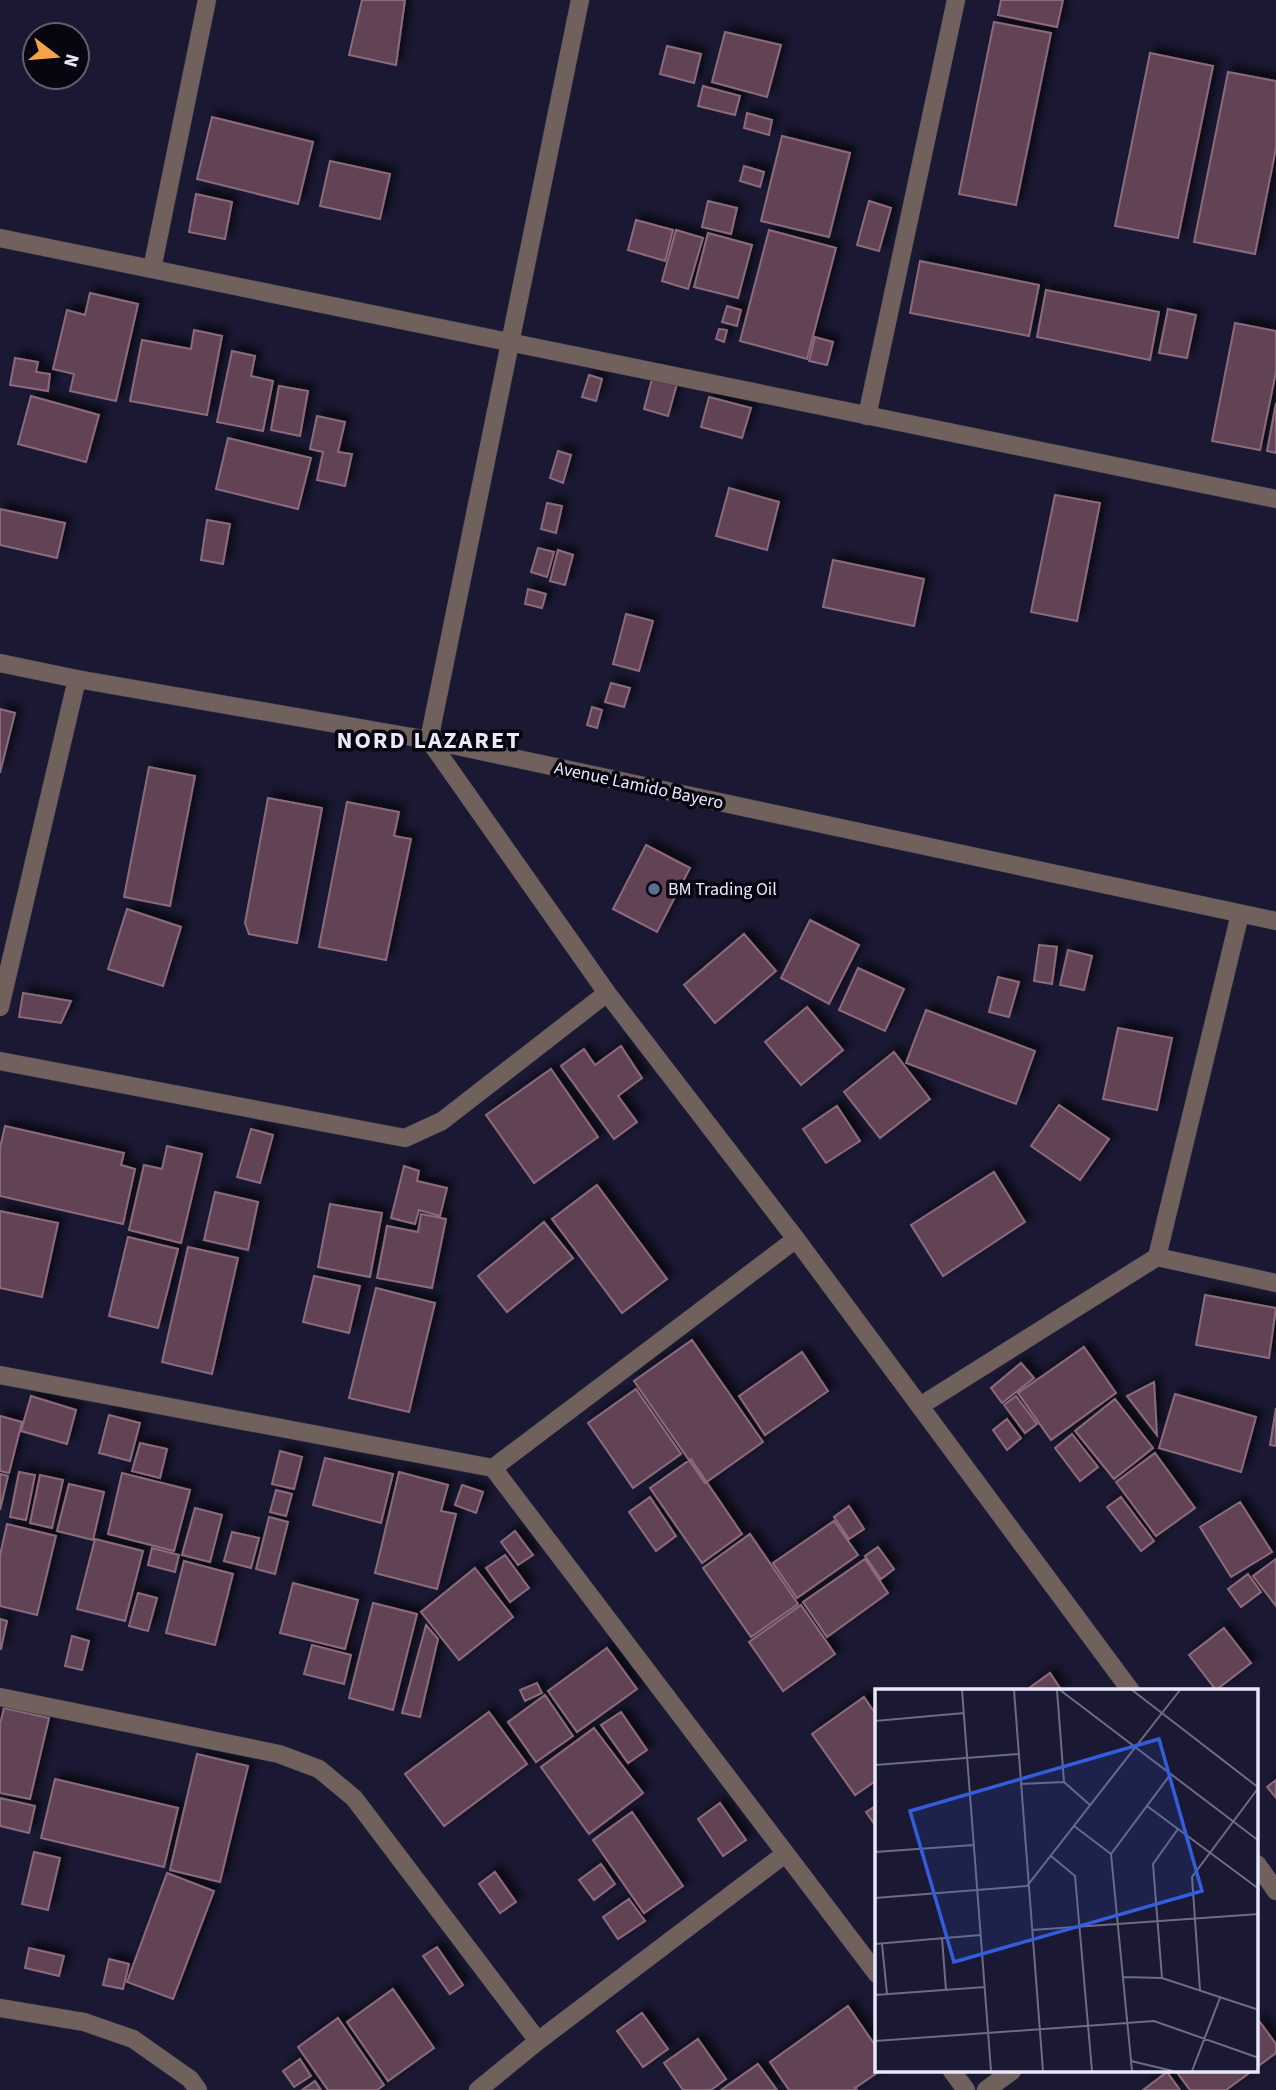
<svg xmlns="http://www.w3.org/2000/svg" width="1276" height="2090" viewBox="0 0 1276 2090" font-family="'Source Sans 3',sans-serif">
	<defs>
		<filter id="shadow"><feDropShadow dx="6" dy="-6" stdDeviation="3.5" flood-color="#0009"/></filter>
	</defs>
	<rect width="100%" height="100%" fill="#1a1832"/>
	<path fill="#624354" stroke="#8b6a7c" stroke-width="2" filter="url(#shadow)" d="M362,0H405L396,65L349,55Z
		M1001,0H1063L1057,27L998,15Z
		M994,22L1051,33L1016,205L959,194Z
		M725,32L781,45L767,97L712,82Z
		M667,46L701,54L694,83L660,74Z
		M1150,53L1213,66L1178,238L1115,226Z
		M1228,72L1276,81V148L1255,254L1194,242Z
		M703,86L740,96L735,115L698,106Z
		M747,113L772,120L769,135L744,128Z
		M212,117L313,142L298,204L197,179Z
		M782,136L850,153L829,237L761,221Z
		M330,161L390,174L380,219L320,206Z
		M744,166L764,172L760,187L740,181Z
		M196,194L232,202L225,239L189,232Z
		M708,201L737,208L731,234L702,227Z
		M869,201L891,208L879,251L857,245Z
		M636,220L673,230L665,261L628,250Z
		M676,230L703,238L688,289L662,281Z
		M769,230L836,248L807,359L740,341Z
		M708,233L752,245L738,298L694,287Z
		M920,261L1039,285L1029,336L910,313Z
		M1046,290L1159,312L1150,360L1037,337Z
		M90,293L138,304L116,401L70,391L74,374L53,369L67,310L85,315Z
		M727,306L741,310L737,326L722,322Z
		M1168,309L1196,315L1187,358L1159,353Z
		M1235,323L1276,331V372L1260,450L1212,441Z
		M719,329L727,330L724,342L716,339Z
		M194,330L222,336L207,415L130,401L142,340L191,349Z
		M815,337L833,342L827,365L809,361Z
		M232,351L255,356L251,376L273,381L263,431L217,422Z
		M15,358L38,362L36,372L50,374L48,391L10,385Z
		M654,371L679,377L668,416L644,409Z
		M589,375L602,379L596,401L582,397Z
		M279,386L308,391L300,436L271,430Z
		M31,396L99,415L86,462L18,444Z
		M709,397L751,408L742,438L701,427Z
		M1276,403V453L1267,451Z
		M317,416L345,422L338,452L352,454L345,486L317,480L323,452L310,449Z
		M228,438L311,458L298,509L216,489Z
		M558,451L571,455L563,483L550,478Z
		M729,488L779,502L767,550L716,536Z
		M1055,495L1100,503L1077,621L1031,612Z
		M547,503L562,506L556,533L541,529Z
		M0,509L65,523L57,558L0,545Z
		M207,520L230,524L223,564L201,560Z
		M538,548L554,552L547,577L531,572Z
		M558,550L573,555L565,585L550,581Z
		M833,560L924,579L914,626L823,607Z
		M528,589L546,594L542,608L525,604Z
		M626,614L653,621L639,671L613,664Z
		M611,683L630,688L624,707L605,702Z
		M592,707L602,710L597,728L587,725Z
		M0,709L15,713L0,773Z
		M149,767L195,776L170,906L124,897Z
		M268,798L322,808L297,943L249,934L245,923Z
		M347,802L399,812L394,836L411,839L386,960L319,947Z
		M646,845L690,868L657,932L613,909Z
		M127,909L181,927L163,986L108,969Z
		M810,920L859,945L829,1004L781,978Z
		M744,934L776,971L715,1023L684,985Z
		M1039,945L1057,947L1052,984L1034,981Z
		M1068,950L1092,956L1084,990L1060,985Z
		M858,968L904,989L885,1031L839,1010Z
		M998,977L1019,982L1009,1017L989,1012Z
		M23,993L71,1001L61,1023L19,1017Z
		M807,1007L843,1050L801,1085L765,1042Z
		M926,1010L1035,1051L1016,1104L906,1063Z
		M1118,1028L1172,1038L1157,1110L1103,1099Z
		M621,1046L642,1078L618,1096L637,1122L614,1139L561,1066L584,1049L595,1065Z
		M894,1052L930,1099L880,1138L844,1092Z
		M551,1069L598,1137L534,1183L486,1115Z
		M1059,1105L1109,1139L1080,1180L1031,1146Z
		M837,1106L860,1141L826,1163L803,1129Z
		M5,1126L124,1153L121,1165L135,1169L123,1224L0,1196V1148Z
		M251,1129L273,1135L260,1183L237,1177Z
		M167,1146L202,1154L181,1243L129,1230L144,1165L162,1169Z
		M404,1166L419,1171L417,1181L447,1188L440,1216L419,1210L415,1224L391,1218Z
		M994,1172L1025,1222L943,1276L911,1225Z
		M597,1185L667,1279L622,1313L552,1219Z
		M215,1192L258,1202L248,1250L204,1240Z
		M330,1204L382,1213L370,1277L318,1267Z
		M0,1211L58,1223L42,1297L0,1288Z
		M421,1214L446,1219L432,1288L377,1278L387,1226L418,1232Z
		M544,1222L573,1258L507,1312L478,1276Z
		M128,1237L178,1249L158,1328L109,1316Z
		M188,1247L238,1258L212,1374L162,1362Z
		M314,1276L360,1286L349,1333L303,1322Z
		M376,1288L435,1303L409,1412L349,1398Z
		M1205,1295L1276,1308L1269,1358L1196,1345Z
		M692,1340L763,1442L705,1483L634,1381Z
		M1084,1347L1116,1393L1051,1440L1018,1393Z
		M802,1352L828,1391L765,1435L739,1396Z
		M1021,1363L1034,1378L1002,1403L991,1388Z
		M1154,1382L1157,1435L1127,1396Z
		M636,1389L681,1454L633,1488L588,1423Z
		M1175,1394L1256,1417L1241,1472L1159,1448Z
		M31,1396L76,1410L67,1444L21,1431Z
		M1016,1396L1037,1424L1025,1433L1004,1405Z
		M1115,1399L1153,1448L1114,1479L1075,1431Z
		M1276,1408V1446L1270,1445Z
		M109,1415L140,1423L130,1461L99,1453Z
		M0,1416L22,1422L9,1473L0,1471Z
		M1007,1419L1021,1438L1007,1450L993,1430Z
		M1072,1434L1098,1467L1080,1481L1055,1448Z
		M140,1443L167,1449L160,1478L132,1471Z
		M280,1451L302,1457L294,1489L272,1484Z
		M1155,1453L1195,1508L1156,1536L1116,1482Z
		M325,1458L393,1474L381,1523L313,1505Z
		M691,1459L742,1534L702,1563L650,1488Z
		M19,1472L35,1475L26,1520L10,1517Z
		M399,1472L448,1485L441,1511L456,1514L437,1589L375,1573Z
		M122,1473L190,1490L174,1551L108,1534Z
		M0,1474L8,1476L0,1510Z
		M40,1475L63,1480L52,1528L30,1523Z
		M69,1484L104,1492L93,1540L57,1531Z
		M462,1485L483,1492L476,1513L455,1505Z
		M276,1490L292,1494L286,1516L270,1512Z
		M650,1497L676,1536L656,1551L629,1512Z
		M1121,1497L1154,1541L1141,1551L1107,1507Z
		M1240,1502L1272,1552L1231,1577L1200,1527Z
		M849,1506L864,1529L849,1539L834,1517Z
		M195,1508L222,1515L210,1562L182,1555Z
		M269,1517L288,1522L275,1574L256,1569Z
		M834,1521L858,1555L797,1598L773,1563Z
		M7,1524L56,1536L37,1615L0,1606V1555Z
		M515,1531L533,1555L518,1565L501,1542Z
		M232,1532L259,1538L251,1568L224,1561Z
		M750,1534L798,1604L751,1637L703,1568Z
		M95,1539L143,1551L125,1621L77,1609Z
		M878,1547L894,1569L881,1579L865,1556Z
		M152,1548L179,1555L175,1572L148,1565Z
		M505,1555L529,1588L510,1602L486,1568Z
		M865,1559L888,1593L827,1637L803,1602Z
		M1276,1559V1606L1253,1576Z
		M184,1561L233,1574L215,1645L166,1633Z
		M475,1568L513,1617L459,1660L421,1612Z
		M1248,1574L1261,1592L1241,1607L1228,1589Z
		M293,1583L358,1600L345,1649L280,1633Z
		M138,1593L157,1598L148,1631L129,1626Z
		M373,1603L417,1614L393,1710L349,1698Z
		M801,1605L835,1654L783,1691L749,1642Z
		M0,1619L7,1621L1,1649H0Z
		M426,1625L438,1639L420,1717L402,1713Z
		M1224,1628L1251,1663L1216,1690L1189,1655Z
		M72,1636L89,1641L82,1670L65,1666Z
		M312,1645L351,1655L344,1684L304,1674Z
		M607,1648L637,1689L577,1732L548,1691Z
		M1050,1673L1062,1691H1025Z
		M537,1683L542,1693L525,1701L520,1690Z
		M545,1695L573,1736L536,1762L508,1722Z
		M864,1697L877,1716V1780L855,1795L812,1734Z
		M4,1708L49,1718L30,1799L0,1793V1724Z
		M489,1712L527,1764L444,1826L405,1774Z
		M621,1712L647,1750L628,1763L601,1725Z
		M594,1728L643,1793L589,1834L541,1767Z
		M197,1754L248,1766L220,1882L170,1870Z
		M55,1779L178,1808L164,1867L41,1838Z
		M1276,1780V1798L1267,1787Z
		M0,1798L35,1806L29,1833L0,1826Z
		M720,1803L746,1840L723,1856L698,1819Z
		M877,1805V1828L866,1812Z
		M632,1812L683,1886L644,1913L593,1840Z
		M34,1852L60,1858L48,1910L22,1904Z
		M601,1864L615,1884L594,1900L579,1880Z
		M495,1872L516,1902L500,1913L479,1884Z
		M167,1873L214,1891L173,1999L127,1982Z
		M629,1899L645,1921L618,1939L603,1917Z
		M437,1947L463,1985L450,1994L423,1956Z
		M29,1948L64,1956L59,1976L25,1968Z
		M109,1959L129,1964L123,1989L103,1985Z
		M393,1989L434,2048L388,2081L347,2022Z
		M848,2006L877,2048V2071H880L855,2088L857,2090H789L770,2062Z
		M642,2013L668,2049L643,2067L617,2031Z
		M338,2018L384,2085L377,2090H328L298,2047Z
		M1257,2018L1276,2044V2053L1257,2067Z
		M698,2039L726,2079L711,2090H683L664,2063Z
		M300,2059L311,2076L294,2087L283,2071Z
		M758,2064L777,2090H721Z
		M1176,2071H1252L1226,2090H1190Z
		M1167,2072L1180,2090H1143Z
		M315,2081L321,2090H302Z"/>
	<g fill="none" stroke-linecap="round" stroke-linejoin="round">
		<defs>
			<path id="minor" d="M580,0L429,740L607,993L796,1239L1131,1691
				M0,238L1276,499
				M152,269L207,0
				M867,416L956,0
				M0,1007L77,679
				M0,1061L405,1138L442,1121L607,993
				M1157,1257L1240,914
				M0,1375L493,1468L877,1974
				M920,1406L1157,1257L1276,1283
				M493,1468L796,1239
				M0,1697L279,1754L319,1769L354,1798L538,2041
				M1257,1864L1276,1891
				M0,2008L84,2022L133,2039L190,2079L198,2090
				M952,2071L966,2090
				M478,2090L538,2041L785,1854
				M986,2090L1012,2071"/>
			<path id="tertiary" d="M0,663L77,679L429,740L1276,921"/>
		</defs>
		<use href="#minor" stroke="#37354e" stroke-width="19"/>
		<use href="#tertiary" stroke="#37354e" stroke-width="19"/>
		<use href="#minor" stroke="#70615c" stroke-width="18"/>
		<use href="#tertiary" stroke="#70615c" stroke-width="18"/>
	</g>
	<circle fill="#5c6f8a" stroke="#060510" stroke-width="2.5" cx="654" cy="889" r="7"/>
	<g text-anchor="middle" stroke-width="7" stroke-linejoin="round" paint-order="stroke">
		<g font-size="18" fill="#eae9fc" stroke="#060510">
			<text transform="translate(639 785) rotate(12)" y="6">Avenue Lamido Bayero</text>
		</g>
		<g font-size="18" fill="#eae9fc" stroke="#060510" text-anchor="start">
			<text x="668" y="895">BM Trading Oil</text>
		</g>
		<g font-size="24" font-weight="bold" letter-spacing="2" fill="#eae9fc" stroke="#060510">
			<text x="429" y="748">NORD LAZARET</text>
		</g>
	</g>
	<g transform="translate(875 1689)">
		<rect width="383" height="383" fill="#1a1832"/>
		<path fill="none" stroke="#6d6c83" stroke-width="2" d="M87,1L116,382M139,1L168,382M182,1L189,93L215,116M185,1L384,152M257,1L384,99M0,32L89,24M0,76L143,65M145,95L189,93M272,117L384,200M199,137L236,165M0,163L99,156M176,167L200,187L217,382M0,209L152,197L305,1M157,241L384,225M67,249L71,301M0,255L105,246M7,255L12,305M248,288L287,289L384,321M287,289L278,175L303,140M325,301L317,188L384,98M0,306L110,298M0,352L279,332L384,369M256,372L298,382M257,382L236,165L295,86M317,382L345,309"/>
		<path fill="#325edc" fill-opacity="0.15" stroke="#325edc" stroke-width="3.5" d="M284,50L327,202L79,273L35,122Z"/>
		<rect width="383" height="383" fill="none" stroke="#eae9fc" stroke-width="3.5"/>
	</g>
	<g transform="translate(56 56) rotate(106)"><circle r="33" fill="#060510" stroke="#61606e" stroke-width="2"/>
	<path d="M0-5L12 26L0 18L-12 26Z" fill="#f6a247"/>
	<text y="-10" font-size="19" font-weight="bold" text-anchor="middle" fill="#eae9fc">N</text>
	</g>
</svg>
